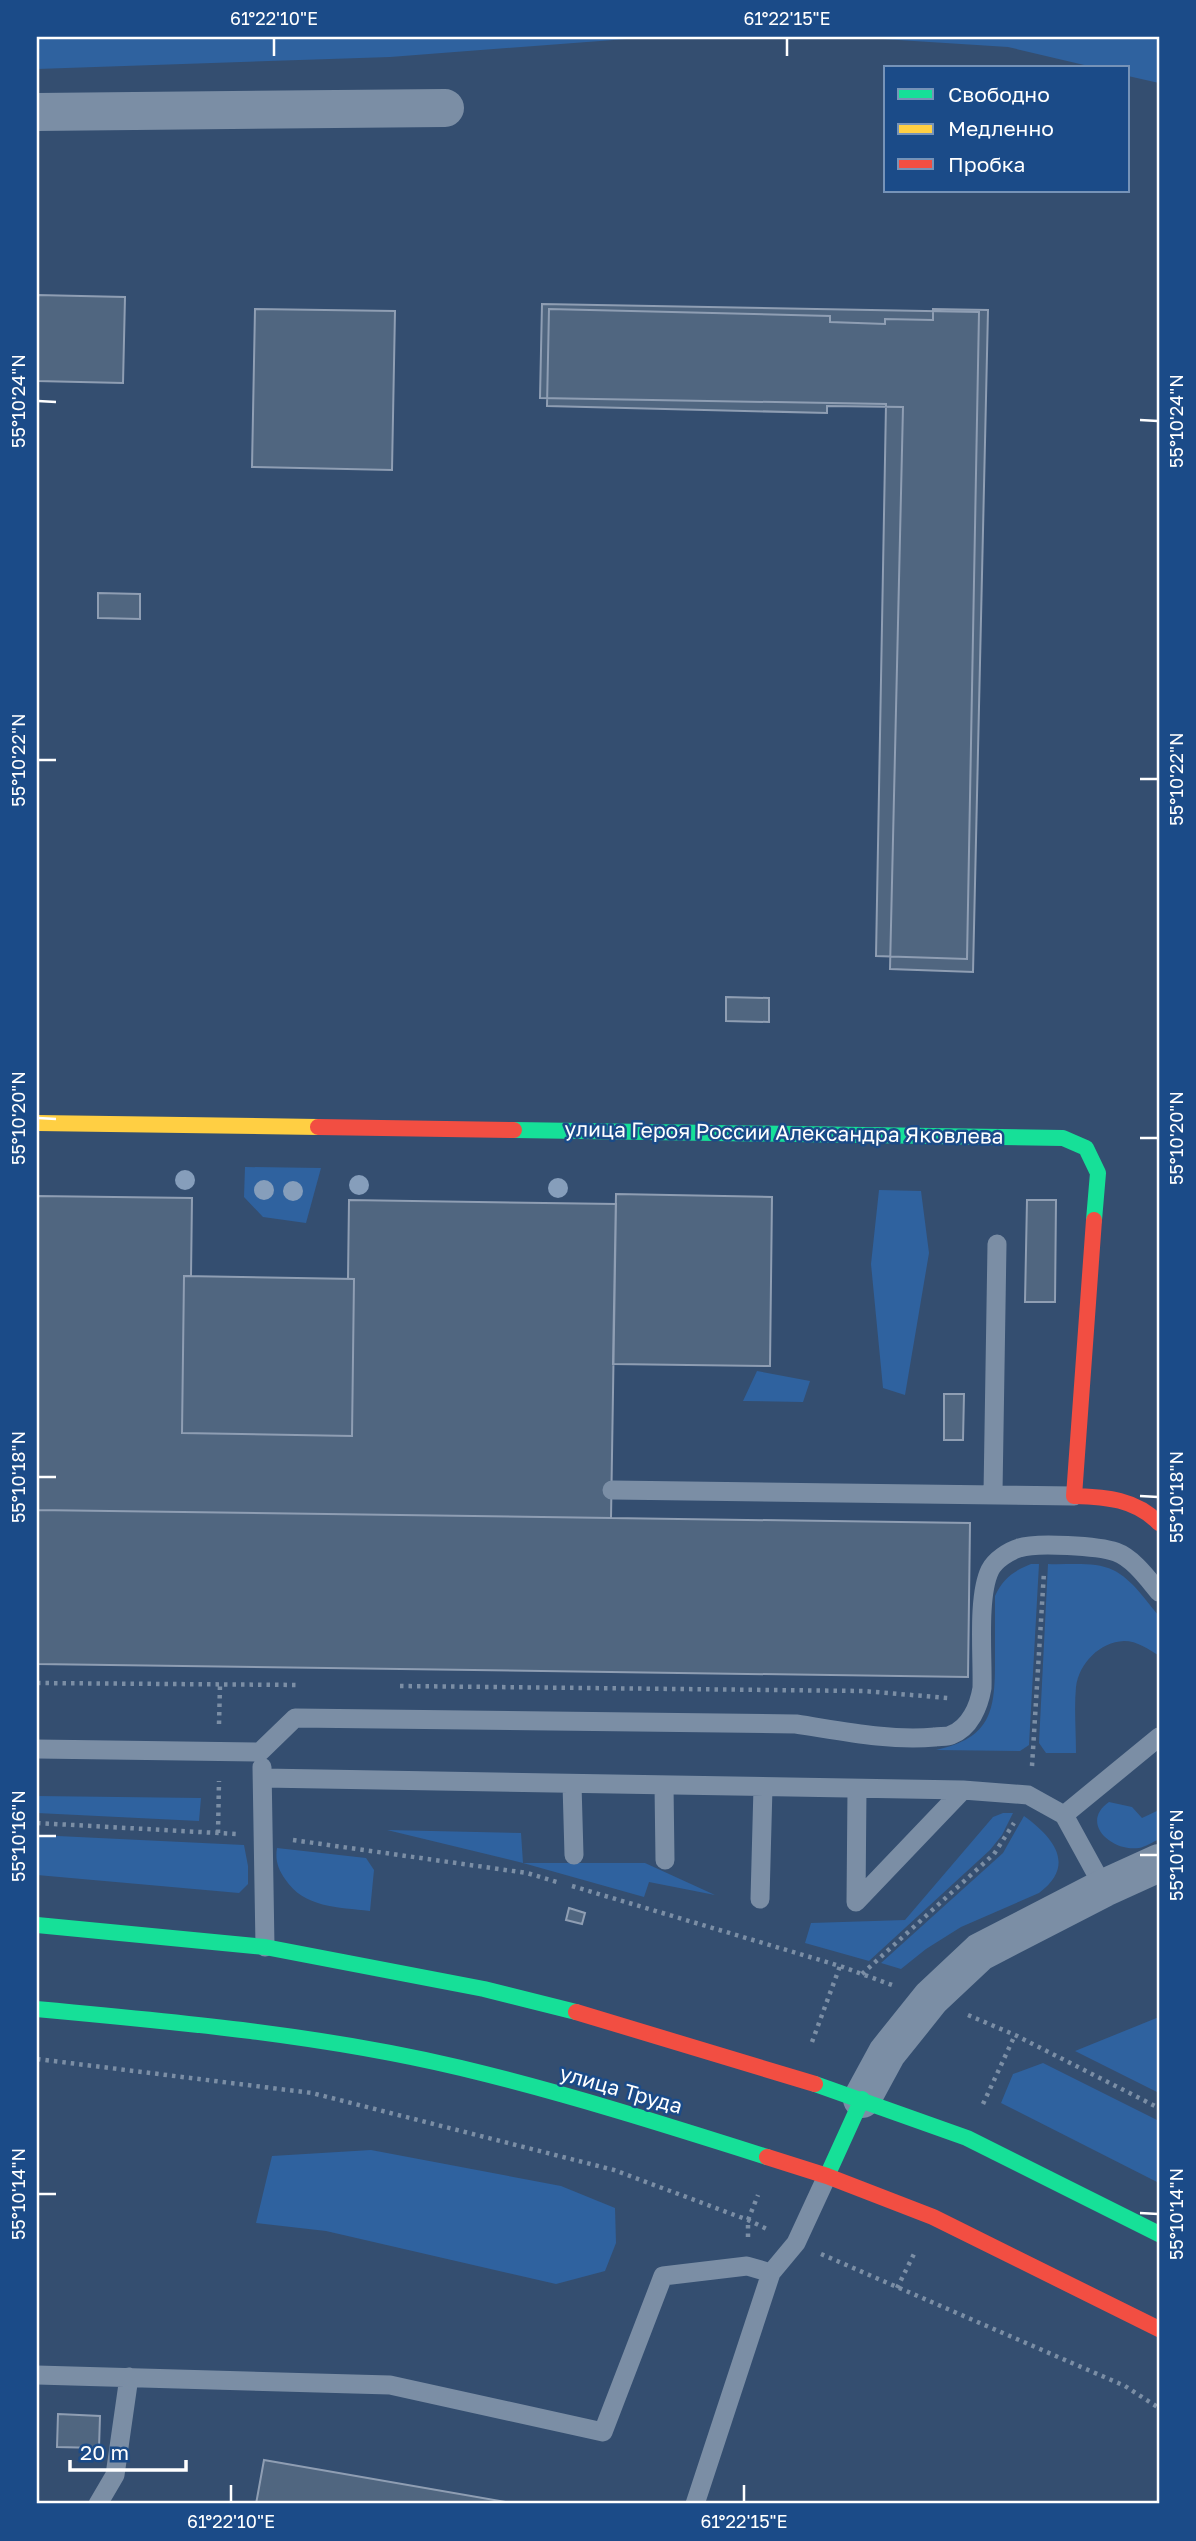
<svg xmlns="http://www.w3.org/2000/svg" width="1196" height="2541" viewBox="0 0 1196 2541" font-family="'Golos Text',sans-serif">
	<rect width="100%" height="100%" fill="#344e70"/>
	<path fill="#2f629f" d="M37,37H653L390,57L37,69Z
		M851,37H1159V83L1128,76V68H1097L1008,47Z
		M245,1167L321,1168L306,1223L263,1217L244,1197Z
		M879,1190L921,1191L929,1253L905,1395L883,1388L871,1264Z
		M757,1371L810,1381L803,1402L743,1401Z
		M1031,1564H1039L1029,1745L1020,1751L936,1750C991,1738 995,1711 995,1662C995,1640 995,1618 995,1596C1003,1578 1014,1571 1031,1564Z
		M1048,1564C1068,1565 1095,1561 1113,1570C1132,1579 1146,1601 1159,1616V1656C1149,1649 1137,1641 1124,1641C1100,1642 1079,1663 1076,1687C1074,1708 1076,1731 1076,1753H1046L1039,1743Z
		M37,1796L201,1798L199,1821L37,1813Z
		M1109,1802L1132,1807L1142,1818L1159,1810V1839C1153,1842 1145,1847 1139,1848C1112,1852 1079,1823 1109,1802Z
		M1003,1813H1013L1002,1835L990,1850L869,1961L805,1943L811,1923L905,1920L993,1817Z
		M1024,1816C1053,1837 1077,1865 1039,1893L961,1927L926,1949L901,1969L881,1963L1003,1853Z
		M387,1830L521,1833L523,1863H645L715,1895L649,1882L644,1897L523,1863Z
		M37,1835L244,1845L248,1866V1884L239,1893L37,1875Z
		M277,1848L366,1858L374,1870L370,1911C338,1907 304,1908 285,1879C278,1869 275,1860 277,1848Z
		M1159,2017V2093L1075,2051Z
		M1043,2063L1159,2121V2183L1001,2103L1013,2074Z
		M371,2150L561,2186L615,2208L616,2243L605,2271L556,2284L326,2231L256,2223L272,2156Z"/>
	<path fill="#506680" stroke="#8f9eb3" stroke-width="2" d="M37,295L125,297L123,383L37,381Z
		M542,304L979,312L967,959L876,956L886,404L540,398Z
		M255,309L395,311L392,470L252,467Z
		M549,309L830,316V322L885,324V319L933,320V309L988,310L973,972L890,969L903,407L827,406V413L547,406Z
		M98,593L140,594V619L98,618Z
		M726,997L769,998V1022L726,1021Z
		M616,1194L772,1197L770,1366L613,1364Z
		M37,1196L192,1198L191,1276H184L182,1433L352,1436L354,1279H348L349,1200L616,1204L611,1518L37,1510Z
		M1027,1200H1056L1055,1302H1025Z
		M184,1276L354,1279L352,1436L182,1433Z
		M944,1394H964L963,1440H944Z
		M37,1510L970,1523L968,1677L37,1664Z
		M569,1908L585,1913L582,1924L566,1920Z
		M58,2414L100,2416L99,2448L57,2447Z
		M264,2460L517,2504H256Z"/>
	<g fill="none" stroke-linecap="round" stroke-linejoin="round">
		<path stroke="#7b8ea5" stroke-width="4.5" stroke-dasharray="3.5 5" stroke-linecap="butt" d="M37,1683L300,1685
			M400,1686L863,1691L948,1698
			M219,1724L220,1685
			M1032,1766L1044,1572
			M37,1823L236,1834
			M218,1833L219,1781
			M293,1840L527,1873L557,1882
			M572,1886L840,1966L892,1985
			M862,1974L994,1854L1014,1823
			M968,2015L1015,2035L1159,2108
			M812,2042L840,1966
			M37,2059L312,2093L614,2170L748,2220L769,2230
			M983,2104L1015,2035
			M748,2237V2220L758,2195
			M821,2254L1125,2386L1159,2408
			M897,2288L915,2252"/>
		<path stroke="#7b8ea5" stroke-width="19" d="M612,1490L1074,1496
			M993,1493L997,1244
			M37,1749L260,1752L295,1718L796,1724C842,1731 888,1741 935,1737C939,1736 947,1737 951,1735C970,1728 979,1706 982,1688C983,1657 977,1597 990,1570C995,1560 1009,1551 1019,1548C1036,1542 1099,1546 1116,1552C1133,1558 1148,1579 1159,1592
			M262,1767L265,1947
			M263,1778L963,1790L1028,1795L1064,1815L1104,1888
			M572,1784L574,1855
			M664,1785L665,1860
			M857,1789L856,1902L963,1790
			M1064,1815L1159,1737
			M760,1899L763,1787
			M37,2375L390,2385L603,2432L663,2276L747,2266L771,2273
			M98,2504L115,2475L129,2377
			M695,2504L771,2273L796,2243L827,2176"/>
		<path stroke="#7b8ea5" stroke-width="38" d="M37,112L445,108
			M862,2099L887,2053L931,1998L980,1952L1104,1888L1159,1863"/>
		<path stroke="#16e098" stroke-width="16" d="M514,1130L1063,1138L1086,1148L1098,1173L1094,1220
			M37,1925L265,1947L484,1989L576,2012
			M37,2009C179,2022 322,2035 461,2068C565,2093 666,2125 767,2157
			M815,2084L967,2138L1159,2234
			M827,2176L862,2099"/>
		<path stroke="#ffcf43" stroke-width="16" d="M37,1123L318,1127"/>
		<path stroke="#f24e42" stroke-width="16" d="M318,1127L514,1130
			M1094,1220L1074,1496C1107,1497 1135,1499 1159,1523
			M576,2012L815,2084
			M767,2157L827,2176L933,2217L1159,2329"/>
	</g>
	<g fill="#869ebb">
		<circle cx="185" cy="1180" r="10"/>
		<circle cx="359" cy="1185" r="10"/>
		<circle cx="558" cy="1188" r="10"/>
		<circle cx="264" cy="1190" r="10"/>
		<circle cx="293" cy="1191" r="10"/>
	</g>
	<path fill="none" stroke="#fff" stroke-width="2.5" d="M274,56V38M787,56V38M38,401L56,402M1140,420L1158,421M38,760H56M1140,779H1158M38,1118L56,1119M1140,1138H1158M38,1477H56M1140,1496L1158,1497M38,1836H56M1140,1855H1158M38,2194H56M1140,2213L1158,2214M231,2502V2485M744,2502V2485"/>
	<g text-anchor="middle" stroke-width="5" stroke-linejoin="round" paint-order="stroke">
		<g font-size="21" fill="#fff" stroke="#1b4b88">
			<text transform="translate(784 1133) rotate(1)" y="7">улица Героя России Александра Яковлева</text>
			<text transform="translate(621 2090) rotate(16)" y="7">улица Труда</text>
		</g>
	</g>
	<rect width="1196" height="2541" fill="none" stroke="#1b4b88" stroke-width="77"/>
	<rect x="884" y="66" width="245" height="126" fill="#1b4b88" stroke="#7693b8" stroke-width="2"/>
	<rect x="898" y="89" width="35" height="10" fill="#16e098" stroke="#7693b8" stroke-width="2"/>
	<text x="948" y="102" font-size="21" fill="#ffffff">Свободно</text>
	<rect x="898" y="124" width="35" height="10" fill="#ffcf43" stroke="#7693b8" stroke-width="2"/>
	<text x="948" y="136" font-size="21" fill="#ffffff">Медленно</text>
	<rect x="898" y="159" width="35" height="10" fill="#f24e42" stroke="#7693b8" stroke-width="2"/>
	<text x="948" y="172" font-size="21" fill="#ffffff">Пробка</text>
	<path d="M70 2460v10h116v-10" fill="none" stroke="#ffffff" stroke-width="3.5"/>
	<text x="80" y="2460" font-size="21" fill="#ffffff" stroke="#1b4b88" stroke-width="5" paint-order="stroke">20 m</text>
	<rect x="38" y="38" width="1120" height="2464" fill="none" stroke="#fff" stroke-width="2.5"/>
	<g font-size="18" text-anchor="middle" fill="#fff">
		<text x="274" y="25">61°22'10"E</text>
		<text x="787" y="25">61°22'15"E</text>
		<text transform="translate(19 401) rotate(-90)" y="6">55°10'24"N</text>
		<text transform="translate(1177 421) rotate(-90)" y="6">55°10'24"N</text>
		<text transform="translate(19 760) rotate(-90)" y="6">55°10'22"N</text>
		<text transform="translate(1177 779) rotate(-90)" y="6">55°10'22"N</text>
		<text transform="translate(19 1118) rotate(-90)" y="6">55°10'20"N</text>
		<text transform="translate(1177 1138) rotate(-90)" y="6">55°10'20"N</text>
		<text transform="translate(19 1477) rotate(-90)" y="6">55°10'18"N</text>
		<text transform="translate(1177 1497) rotate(-90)" y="6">55°10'18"N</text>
		<text transform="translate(19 1836) rotate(-90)" y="6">55°10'16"N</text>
		<text transform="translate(1177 1855) rotate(-90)" y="6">55°10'16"N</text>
		<text transform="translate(19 2194) rotate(-90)" y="6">55°10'14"N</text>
		<text transform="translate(1177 2214) rotate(-90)" y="6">55°10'14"N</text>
		<text x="231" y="2528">61°22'10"E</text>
		<text x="744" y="2528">61°22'15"E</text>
	</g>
</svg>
